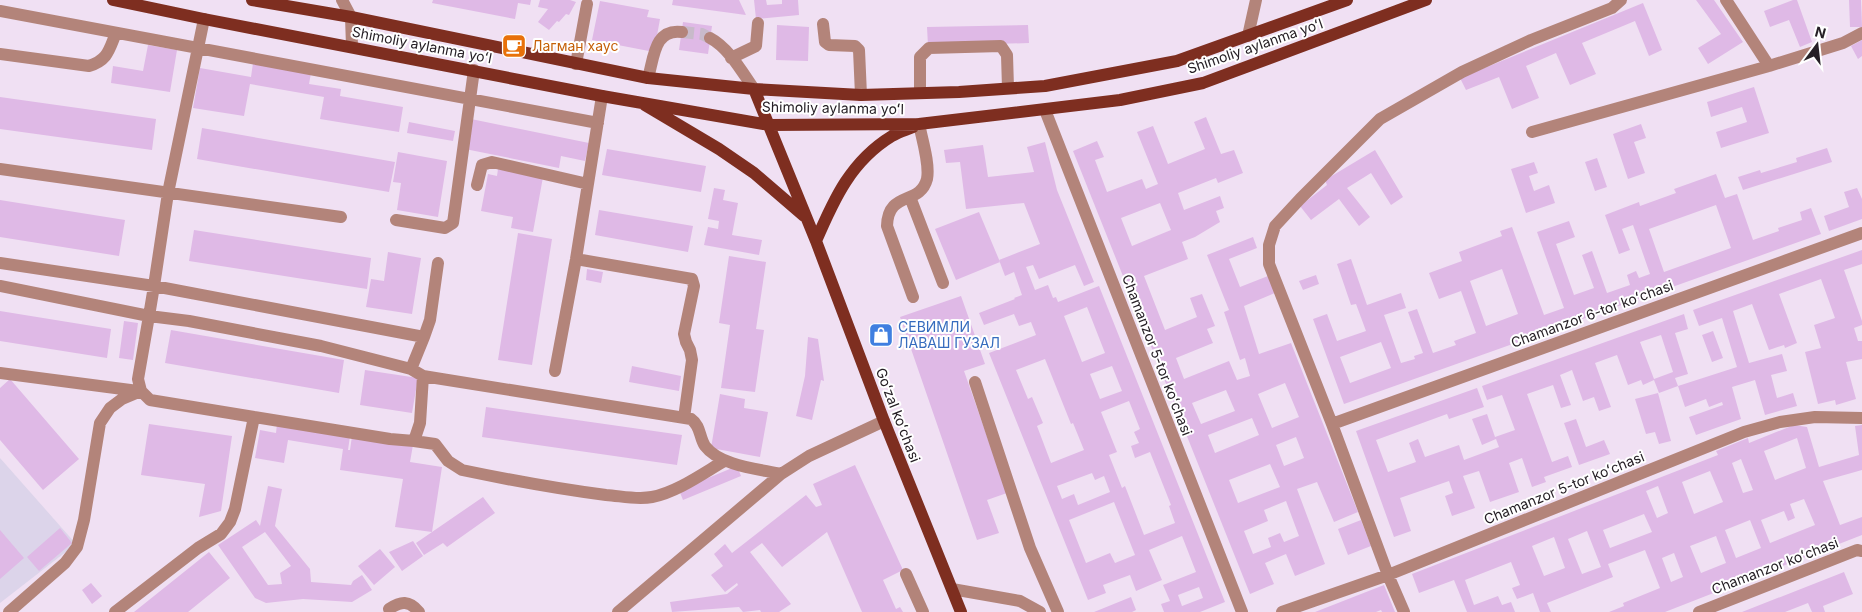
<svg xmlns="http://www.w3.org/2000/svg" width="1862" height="612" viewBox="0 0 1862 612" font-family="Inter,sans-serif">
	<rect width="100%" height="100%" fill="#f0e0f3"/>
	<path fill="#dcd4ea" d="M0,458L76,544L0,603Z"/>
	<path fill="#dfb9e6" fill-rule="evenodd" d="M433,0H531L530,5L518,3L515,19L432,3Z
		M540,0H570L576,2L569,15L566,14L559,22L557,21L549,30L538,22L548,9L538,7Z
		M673,0H739L746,15L672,5Z
		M754,0H766L767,5L782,4V0H798L799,15L756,19Z
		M1696,0H1714L1743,42L1708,64L1698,48L1721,34Z
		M1793,0H1797L1812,42L1800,47L1789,20L1770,27L1764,11Z
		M1849,0H1861L1862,27H1850Z
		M600,1L649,10L647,17L660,19L654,52L592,40Z
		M1643,3L1662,50L1649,56L1635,21L1582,43L1596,74L1570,85L1556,53L1526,66L1539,98L1512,109L1499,77L1466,90L1460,78Z
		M683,22L712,26L708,54L679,50Z
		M777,25L809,27L808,61L776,60Z
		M1028,25L1029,43L928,46L927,27Z
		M1862,40V56L1858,59L1851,46Z
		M148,45L177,50L170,92L111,83L113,66L143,71Z
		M253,63L311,73L309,84L341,89L340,96L403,107L399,132L320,119L324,97L250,84L244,116L193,108L200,68L251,77Z
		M1754,87L1769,133L1721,148L1716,132L1747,122L1742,107L1711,117L1707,102Z
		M0,97L156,119L152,150L0,129Z
		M1206,117L1221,154L1234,150L1243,173L1218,183L1216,178L1178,193L1184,210L1220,196L1224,208L1216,211L1220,222L1195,237L1182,242L1188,259L1144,276L1165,330L1197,317L1190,298L1202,294L1215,326L1207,329L1213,343L1176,358L1184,379L1229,361L1237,380L1250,376L1245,358L1240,360L1224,312L1229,310L1207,255L1253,237L1257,248L1229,259L1240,287L1268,276L1275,293L1244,306L1259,354L1291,343L1358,512L1334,522L1317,482L1297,489L1325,564L1295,576L1286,554L1265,563L1274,584L1250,594L1073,151L1097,141L1104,157L1095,160L1107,192L1142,179L1146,189L1158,184L1137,132L1153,126L1168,164L1205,149L1194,122ZM1160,203L1171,230L1132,246L1121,218ZM1285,383L1299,417L1272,428L1258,394ZM1226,390L1235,411L1201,424L1192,403ZM1252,418L1259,435L1215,453L1208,435ZM1296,437L1304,458L1284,466L1276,445ZM1270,464L1280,487L1238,503L1229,480ZM1286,501L1299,536L1284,542L1280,533L1268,538L1271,547L1253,554L1244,531L1268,521L1264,510Z
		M471,119L589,143L585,161L561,156L559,168L465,149Z
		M409,122L455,131L453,141L407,133Z
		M1641,124L1646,138L1634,142L1645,173L1628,179L1613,134Z
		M202,128L395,162L389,192L197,159Z
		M1045,142L1057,190L1094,282L1084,286L1075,265L1039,279L1033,265L1026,267L1035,290L1048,285L1053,298L1056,297L1058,302L1099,286L1225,602L1200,612H1164L1161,604L1170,601L1163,585L1196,572L1182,536L1149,550L1162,580L1136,591L1130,575L1103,585L1106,593L1088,600L989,353L1036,335L1031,322L1019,326L1014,314L984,325L979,313L1015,299L1014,298L1022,295L1014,272L1005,276L999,260L1040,244L1024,203L966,209L960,162L946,163L944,150L983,145L988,177L1034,172L1027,147ZM1087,307L1105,353L1082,362L1064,316ZM1045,359L1071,424L1073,423L1084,450L1051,463L1037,426L1043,423L1032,397L1028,399L1016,370ZM1112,366L1122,391L1100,399L1090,374ZM1129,401L1140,429L1134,432L1139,443L1131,446L1135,458L1150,452L1171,505L1169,506L1175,523L1144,535L1125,486L1122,488L1109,455L1117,452L1101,412ZM1092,473L1095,480L1104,476L1110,492L1078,505L1074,494L1062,499L1057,486ZM1114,502L1135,555L1115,563L1110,553L1086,563L1069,520ZM1199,587L1203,598L1182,606L1178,595Z
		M1827,148L1832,162L1743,190L1738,177L1760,170L1761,173L1797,162L1796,158Z
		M607,149L706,166L701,192L602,175Z
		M1375,150L1403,197L1391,205L1371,173L1347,188L1370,217L1359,226L1339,199L1311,220L1300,206L1327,185L1325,180Z
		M398,152L447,161L438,217L397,210L401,183L393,182Z
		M1597,158L1607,187L1595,191L1585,162Z
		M1534,162L1538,173L1529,176L1534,191L1549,185L1555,203L1526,213L1511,169Z
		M498,169L543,177L533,232L511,228L513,217L481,211L488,174L497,176Z
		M1716,174L1725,198L1737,194L1753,240L1779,231L1778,228L1802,220L1800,212L1811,208L1821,234L1344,404L1313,319L1327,314L1337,341L1366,331L1356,304L1351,305L1337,264L1351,259L1367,305L1401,293L1406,308L1384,315L1401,363L1415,359L1414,356L1423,353L1408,312L1417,309L1433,353L1456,345L1454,341L1476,333L1461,291L1439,299L1429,273L1462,261L1459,252L1502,236L1500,231L1512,227L1544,315L1564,308L1537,232L1569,221L1575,237L1556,244L1574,295L1594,288L1582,255L1592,251L1607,293L1630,285L1627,275L1636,271L1639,278L1650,274L1633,225L1622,229L1630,250L1619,254L1605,215L1639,202L1640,206L1676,193L1674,189ZM1716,205L1731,248L1664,272L1649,229ZM1502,269L1518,314L1486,326L1470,281ZM1381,342L1391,368L1350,383L1340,357Z
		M714,188L725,190L723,200L738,203L732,235L762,240L759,255L704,245L708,227L718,229L719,221L708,219Z
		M1857,188L1862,199V219L1829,231L1824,216L1849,207L1844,192Z
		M0,200L125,220L119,256L0,237Z
		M599,210L693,226L688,252L595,235Z
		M979,212L1000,262L956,280L935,229Z
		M194,230L371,258L367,289L189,261Z
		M518,233L552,239L532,365L498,360Z
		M1862,250V264L1844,270L1862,321V325L1854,328L1858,341H1862V359L1846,362L1856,399L1836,405L1835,400L1818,404L1805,352L1821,348L1814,325L1835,318L1821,279L1779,294L1797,343L1785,348L1784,345L1769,350L1752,304L1733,311L1749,363L1782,354L1787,371L1771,375L1777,398L1793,393L1797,406L1765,415L1755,380L1732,387L1741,419L1696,435L1689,417L1723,405L1722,402L1709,407L1706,399L1685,407L1678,386L1659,393L1654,380L1643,385L1641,380L1628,385L1617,355L1595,363L1611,407L1599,411L1594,397L1583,401L1572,370L1560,375L1571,405L1561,408L1553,385L1527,394L1552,462L1568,456L1572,467L1544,477L1546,482L1532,487L1522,458L1509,463L1519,492L1490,502L1479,471L1463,476L1475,508L1452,516L1445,496L1453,493L1449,481L1400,498L1411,531L1394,537L1356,431L1477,388L1484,407L1449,419L1447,414L1376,440L1388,472L1416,462L1409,443L1418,439L1425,457L1459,445L1464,460L1499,447L1496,439L1482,445L1472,419L1487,414L1495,437L1515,430L1502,395L1487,400L1482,386L1684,314L1688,329L1675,333L1688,374L1675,378L1678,386L1737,367L1722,318L1699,326L1693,310ZM1661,335L1673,372L1654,379L1640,342Z
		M388,252L421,258L412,314L366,307L371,279L384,281Z
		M729,256L766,262L756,329L764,330L755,392L721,388L730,325L719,323Z
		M587,269L603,272L601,283L586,280Z
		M1316,275L1319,284L1303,290L1299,281Z
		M961,296L985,364L964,371L1007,493L987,500L999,533L977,540L900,317Z
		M0,311L111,329L107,358L0,341Z
		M124,321L138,323L133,360L119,358Z
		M171,330L344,360L339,393L165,363Z
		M1713,331L1723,358L1712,362L1702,335Z
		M808,337L818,339L824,381L821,380L812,420L796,416L805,376Z
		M632,366L681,376L679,391L629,382Z
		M365,370L418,378L412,413L360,405Z
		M10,379L79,459L43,490L0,440V388Z
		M1658,393L1671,441L1659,444L1655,432L1646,434L1635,399Z
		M720,394L745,399L744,408L768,412L760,457L711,448Z
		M486,407L682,435L677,465L482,437Z
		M1576,419L1586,447L1604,440L1610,454L1579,465L1564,423Z
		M149,424L232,436L221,511L199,517L205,484L141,475Z
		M277,424L350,436L348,450H350L352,436L413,445L410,462L442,467L432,532L395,527L403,479L340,470L343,449L288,440L284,463L255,458L260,430L276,433Z
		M1794,425L1807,427L1819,467L1859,455L1855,426L1862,425V470L1823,481L1840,525L1862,517V535L1665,612H1609L1624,606L1623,603L1660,588L1645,550L1608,564L1613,577L1547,603L1551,612H1540L1533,593L1517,599L1512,588L1520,585L1511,562L1465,580L1474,605L1498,596L1502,605L1511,602L1515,612H1467L1454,580L1419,593L1412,574L1718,455L1716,451L1748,438L1749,443ZM1797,438L1806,468L1775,480L1764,451ZM1741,459L1753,490L1743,493L1732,463ZM1710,471L1723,502L1694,514L1682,482ZM1658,486L1668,513L1657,518L1646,491ZM1804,499L1815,525L1770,543L1761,520L1784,511L1788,521L1795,518L1790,504ZM1644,514L1652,532L1610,548L1603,530ZM1750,520L1761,548L1736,558L1725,530ZM1587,531L1601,567L1582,574L1568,539ZM1716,536L1726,563L1701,573L1690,546ZM1554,537L1565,568L1544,576L1532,546ZM1674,553L1683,577L1671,582L1662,558Z
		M855,465L903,570L883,580L896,609L900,607L903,612H862L827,532L782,567L762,543L750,552L791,604L779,612H761L760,610L743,612L739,607L672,612L670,602L727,594L738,585L737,583L725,592L711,575L723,566L714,554L725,544L732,553L806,495L816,507L822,505L813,484Z
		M737,466L741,476L683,500L679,490Z
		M268,486L282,489L275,526L310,569L311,582L351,585L353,581L362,575L372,590L352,602L303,599L266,603L255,598L218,545L256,520L260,526ZM265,532L291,566L280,573L282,584L268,585L242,547Z
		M483,497L495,513L447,547L443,543L424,555L416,543Z
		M1361,520L1371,546L1348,555L1338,529Z
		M60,528L72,543L39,571L27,557Z
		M0,530L24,558L0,579Z
		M413,541L423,556L402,571L389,552Z
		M380,549L395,567L374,585L358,566Z
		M209,552L230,578L188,612H134Z
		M1844,572L1853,594L1823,606L1825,612H1812L1808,603L1785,612H1742Z
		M91,583L102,596L92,604L82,590Z
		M1384,585L1395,612H1382L1381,610L1376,612H1315Z
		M1131,597L1136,610L1132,612H1094Z"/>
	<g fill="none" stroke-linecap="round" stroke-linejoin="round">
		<path stroke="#c8baca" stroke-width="12" stroke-dasharray="12 6" stroke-linecap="butt" d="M682,32L702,34L710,38"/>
		<path stroke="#b3847a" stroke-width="12" d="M342,0L351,17L352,46
			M1726,0L1769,66
			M0,11L598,123
			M204,19L168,193L154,286L424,337L430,320L438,263
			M823,24L825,42L829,45L855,46L859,50L861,95
			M1248,36L1256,0
			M710,38C729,48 742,72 754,89
			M0,54L89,66C108,60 109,50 116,33
			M731,58L756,46L758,23
			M576,64L587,4
			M648,78C654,58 654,28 682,32
			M920,93V57L929,48L1001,46L1007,55L1008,88
			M1045,110L1242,612
			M1532,132L1769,66L1843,43L1862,33
			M0,169L341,217
			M477,185L482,165L492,162L588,184
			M910,197L943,283
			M396,220L445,228L453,223L474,70
			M576,259L692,279L694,286L684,334L686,342L690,350L692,360L684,418
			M0,263L154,286L149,316L0,286
			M913,297L887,226C888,190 920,206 927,179C930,164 922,139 919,124
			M411,369L424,337
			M555,371L576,259L602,96
			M0,373L138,391
			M975,382L1030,548L1058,612
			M254,417L150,400L141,391L138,379L149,316L189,321L321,346L411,369L423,376L691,419C701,426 699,437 705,446C720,466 759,469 781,474
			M1332,424L1862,233
			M414,441L435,444L448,461L462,470C510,480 558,489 606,495C621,496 637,500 652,497C677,492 702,474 724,461
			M906,574L923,612
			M952,589L1020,601L1040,612
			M389,609C401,601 409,600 419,612
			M9,612L65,563L77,547L84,520L100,423L110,408L122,399L141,391
			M115,612L198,548L221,534L230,522L235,509L254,417L390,439L414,441L420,423L423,376
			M618,612L781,474L809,456L884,421
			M1282,612L1388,575L1744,432L1780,422L1815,417L1862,418
			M1404,612L1388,575L1332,424L1269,264V245L1275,226L1300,199L1380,119L1462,72L1531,40L1612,8L1621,0
			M1699,612L1857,550L1862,551"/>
		<path stroke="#7e2e20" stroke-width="12" d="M113,0L204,19L602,96L769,125L919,124L1120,100L1203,83L1426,0
			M252,0L351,17L648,78L754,89L861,95L959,92L1045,86L1177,61L1347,0
			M754,89L816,241L884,421L961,612
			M645,105L719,149L754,173L804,216
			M816,241C834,199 851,161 892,136C898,132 906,130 913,127"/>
	</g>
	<defs>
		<symbol id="cafe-square" viewBox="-11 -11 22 22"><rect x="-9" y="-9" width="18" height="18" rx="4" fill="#e8710a" stroke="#fff"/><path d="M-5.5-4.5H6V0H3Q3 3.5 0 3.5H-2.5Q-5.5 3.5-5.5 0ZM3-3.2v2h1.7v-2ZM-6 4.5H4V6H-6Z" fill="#fff"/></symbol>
		<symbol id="shop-square" viewBox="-11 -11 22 22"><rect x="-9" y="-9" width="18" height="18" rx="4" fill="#3f7fe0" stroke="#fff"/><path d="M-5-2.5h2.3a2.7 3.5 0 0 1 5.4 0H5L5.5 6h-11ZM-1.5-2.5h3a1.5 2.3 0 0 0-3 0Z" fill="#fff"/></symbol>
	</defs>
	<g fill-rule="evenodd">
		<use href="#cafe-square" x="500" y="32" width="28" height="28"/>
		<use href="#shop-square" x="867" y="321" width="28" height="28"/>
	</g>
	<g text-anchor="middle" stroke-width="4" stroke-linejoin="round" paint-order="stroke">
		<g font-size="14" fill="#262026" stroke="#fff">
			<text transform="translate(422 45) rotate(11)" y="5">Shimoliy aylanma yoʻl</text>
			<text transform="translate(1255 46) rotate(-19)" y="5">Shimoliy aylanma yoʻl</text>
			<text transform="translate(833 108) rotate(1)" y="5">Shimoliy aylanma yoʻl</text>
			<text transform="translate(1592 314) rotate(-20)" y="5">Chamanzor 6-tor koʻchasi</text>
			<text transform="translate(1157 355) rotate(69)" y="5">Chamanzor 5-tor koʻchasi</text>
			<text transform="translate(898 415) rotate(69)" y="5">Goʻzal koʻchasi</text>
			<text transform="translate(1564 488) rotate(-22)" y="5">Chamanzor 5-tor koʻchasi</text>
			<text transform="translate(1775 566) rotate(-21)" y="5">Chamanzor koʻchasi</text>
		</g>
		<g font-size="14" fill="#c56008" stroke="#fff" text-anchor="start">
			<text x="532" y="51">Лагман хаус</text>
		</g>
		<g font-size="14" fill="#366cbe" stroke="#fff" text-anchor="start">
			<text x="898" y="332">СЕВИМЛИ<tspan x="898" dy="16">ЛАВАШ ГУЗАЛ</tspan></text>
		</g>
	</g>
	<g transform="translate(1817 45) rotate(15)" stroke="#ffffff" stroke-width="4" paint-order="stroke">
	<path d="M0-4L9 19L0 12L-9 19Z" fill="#262026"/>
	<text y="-8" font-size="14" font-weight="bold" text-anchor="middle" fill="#262026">N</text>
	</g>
</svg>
